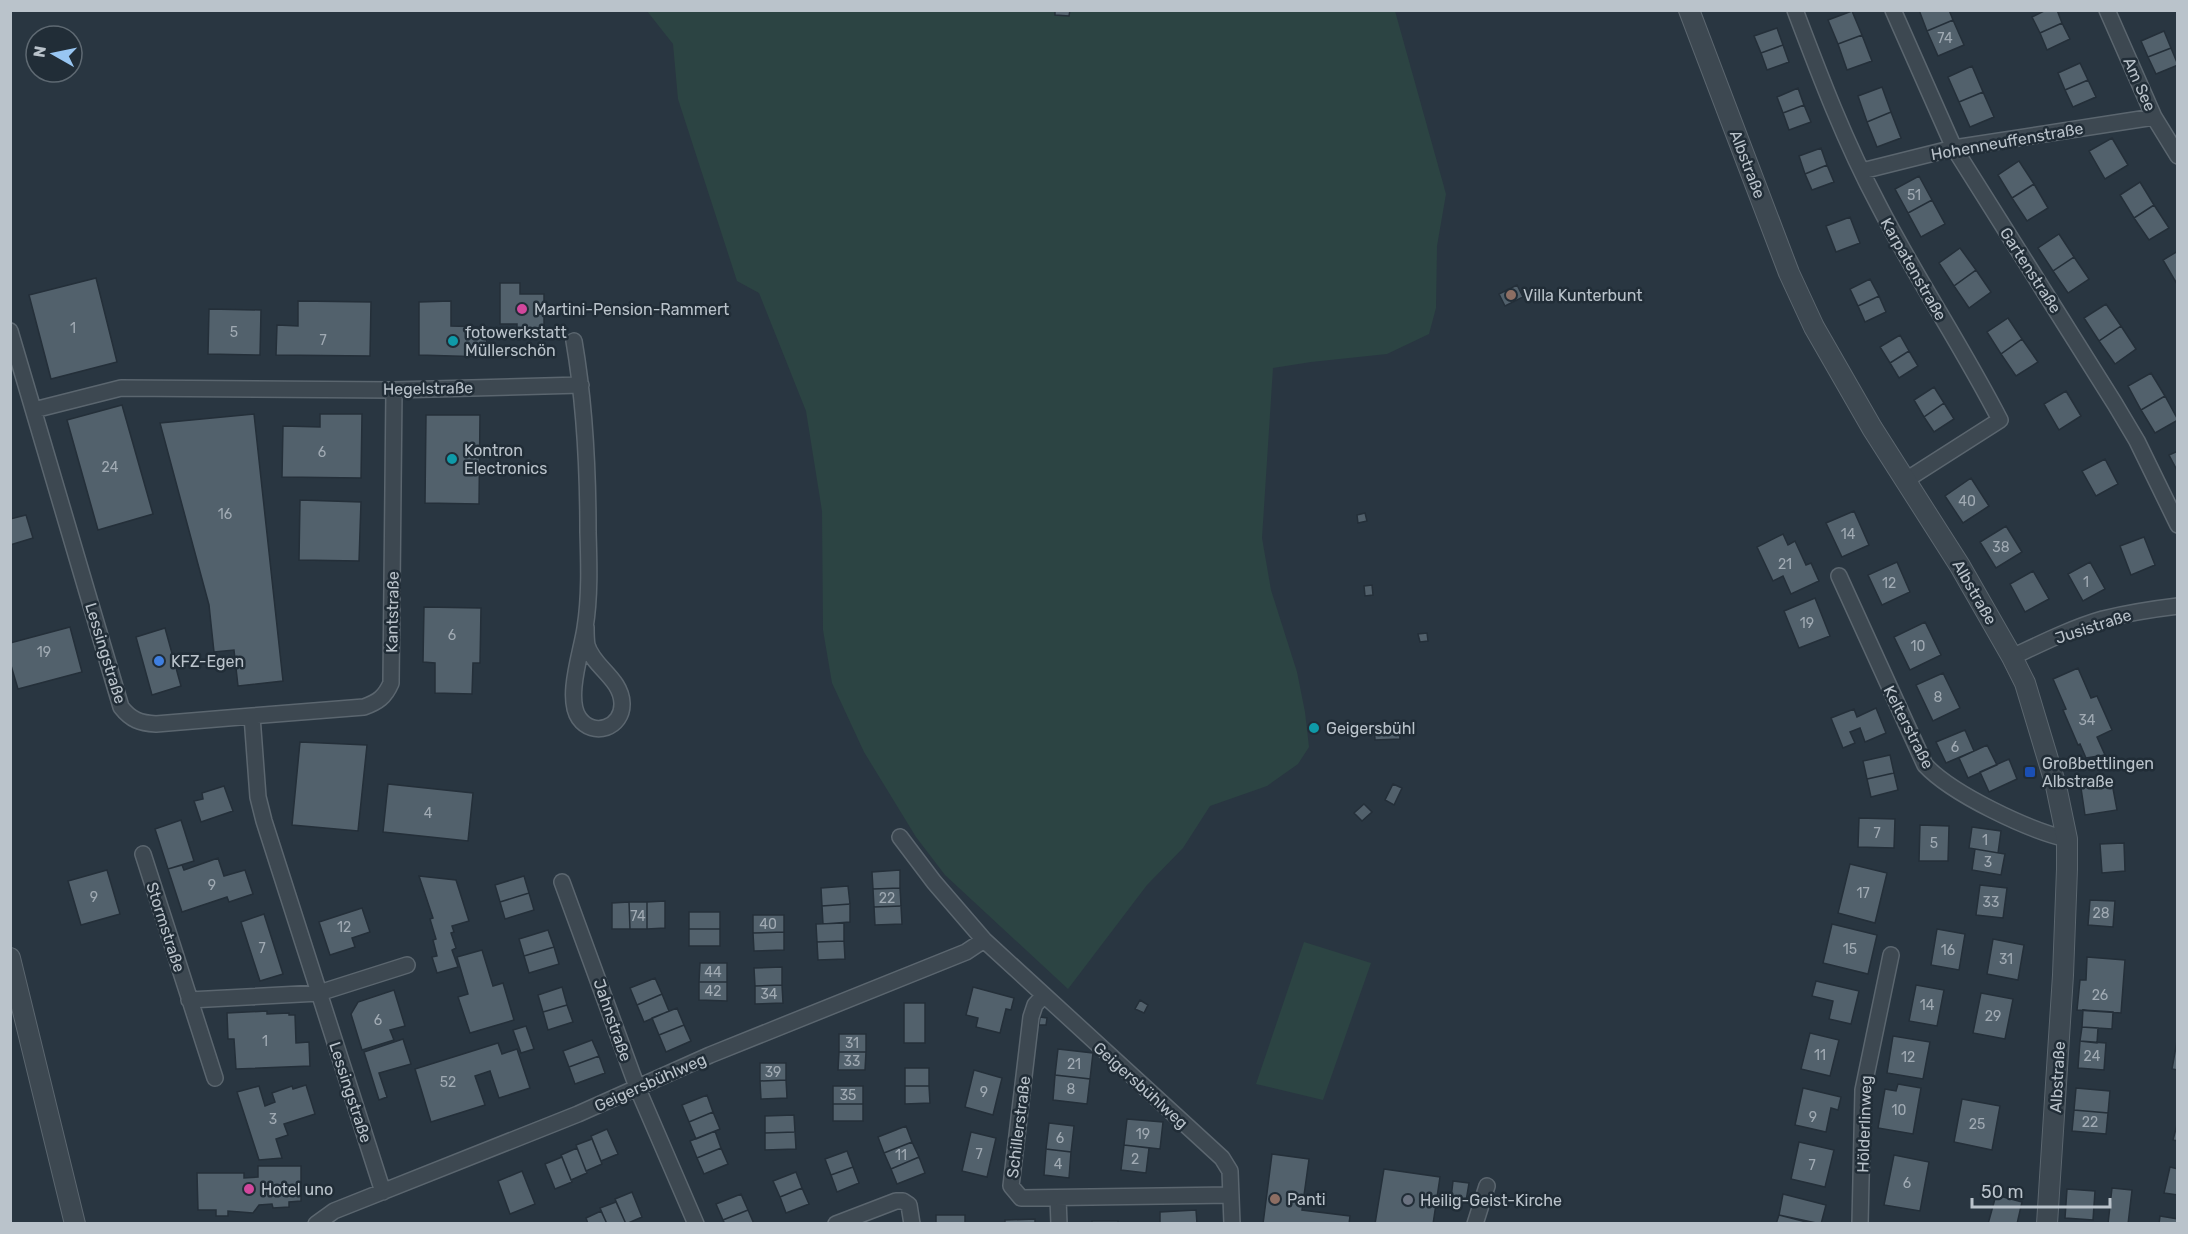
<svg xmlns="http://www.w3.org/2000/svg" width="2188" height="1234" viewBox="0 0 2188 1234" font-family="Rubik,sans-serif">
	<rect width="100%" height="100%" fill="#293641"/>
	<path fill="#2c4443" d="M647,11H1395L1446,194L1437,246L1436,308L1429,334L1387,354L1311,362L1273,368L1262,538L1271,590L1297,672L1305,712L1309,747L1298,764L1267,786L1210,806L1183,848L1147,885L1068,989L945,875L916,837L864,752L832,683L823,630L822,511L806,411L759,293L737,281L678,99L673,44Z
		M1304,942L1371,963L1323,1100L1256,1084Z"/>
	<path fill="#52616c" stroke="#242f39" stroke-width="1.5" d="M1053,10H1070L1069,16L1055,15V11Z
		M1919,10H1949L1953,20L1927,31Z
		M2046,10H2057L2062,23L2040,33L2032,17Z
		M1852,11L1862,35L1838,44L1828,20Z
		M1953,20L1964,45L1938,56L1927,31Z
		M2062,23L2070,39L2047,50L2040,33Z
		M1777,28L1783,45L1761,53L1754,36Z
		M2164,31L2171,48L2148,57L2141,41Z
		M1862,35L1872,61L1847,70L1838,44Z
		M1783,45L1789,62L1767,70L1761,53Z
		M2171,48L2178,65L2156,74L2148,57Z
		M2080,63L2088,80L2065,90L2058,73Z
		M1972,66L1983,92L1959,102L1948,77Z
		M2088,80L2096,97L2073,107L2065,90Z
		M1882,87L1891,112L1867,122L1858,96Z
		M1798,88L1804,105L1783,113L1777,97Z
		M1983,92L1994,117L1970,127L1959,102Z
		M1804,105L1811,122L1789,130L1783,113Z
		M1891,112L1901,138L1877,147L1867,122Z
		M2112,138L2128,165L2105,179L2089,151Z
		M1821,148L1827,165L1805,174L1799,156Z
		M2019,161L2034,184L2012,198L1998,175Z
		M1827,165L1834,182L1812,190L1805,174Z
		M1919,176L1932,200L1908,213L1895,189Z
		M2140,182L2154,205L2134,218L2120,195Z
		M2034,184L2048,208L2027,221L2012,198Z
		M1932,200L1945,224L1921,237L1908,213Z
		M2154,205L2169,228L2149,240L2134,218Z
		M1850,217L1860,243L1836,252L1826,226Z
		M2059,234L2074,257L2053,271L2038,248Z
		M1960,248L1976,270L1954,286L1939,263Z
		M2178,251V284H2177L2163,260Z
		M2074,257L2089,279L2068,293L2053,271Z
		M1976,270L1991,292L1969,308L1954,286Z
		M96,278L117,362L51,379L29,295Z
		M1870,279L1879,296L1858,306L1850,289Z
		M500,283H520V294H544V335H517V324H500Z
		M1517,285L1523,297L1505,306L1499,294Z
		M1879,296L1886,312L1865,322L1858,306Z
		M298,301L371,302L370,356L276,355L277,325L298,326Z
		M451,301V326L487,327L486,357L419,355V302Z
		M2106,304L2121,326L2099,341L2084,318Z
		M209,309L261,310L260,355L208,354Z
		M2008,318L2022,339L2001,354L1987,332Z
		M2121,326L2136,349L2115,364L2099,341Z
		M1900,335L1909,351L1890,363L1880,347Z
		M2022,339L2038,362L2016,376L2001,354Z
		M1909,351L1918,366L1899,378L1890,363Z
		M2151,373L2165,396L2141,410L2128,386Z
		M1934,387L1944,403L1924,417L1914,400Z
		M2066,391L2081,416L2059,430L2044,404Z
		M2165,396L2178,420L2155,433L2141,410Z
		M1944,403L1954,419L1934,432L1924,417Z
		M122,405L153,514L98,530L67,420Z
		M254,414L283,681L238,686L234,650L214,652L209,605L160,423Z
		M320,414H362L361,478L282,477L283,426L320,427Z
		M426,415H480L479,504L425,503Z
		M2178,451V472L2169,455Z
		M2105,459L2118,484L2096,496L2082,471Z
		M1971,478L1989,506L1963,523L1945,496Z
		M300,500L361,502L359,561L299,560Z
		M1854,511L1869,545L1842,557L1826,523Z
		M1365,513L1367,521L1358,523L1357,515Z
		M26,515L33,538L10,545V519Z
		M2006,526L2022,552L1996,568L1980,542Z
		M1783,534L1788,545L1795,541L1806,565L1811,563L1819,581L1791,594L1783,576L1773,581L1757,547Z
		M2144,537L2155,565L2131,575L2120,546Z
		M1897,562L1910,592L1882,605L1868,575Z
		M2090,562L2105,589L2083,601L2068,574Z
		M2033,571L2049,599L2025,612L2010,584Z
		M1372,585L1373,595L1365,596L1364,586Z
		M1815,598L1830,636L1799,648L1784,611Z
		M424,607L481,608L480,663H473L472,694L435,693V663L423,662Z
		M1925,622L1941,655L1910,670L1894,637Z
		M70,627L82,672L18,689L10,662V643Z
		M165,628L181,686L152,695L136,637Z
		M1427,633L1428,641L1420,642L1418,634Z
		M2078,668L2091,698L2097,696L2112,730L2097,737L2105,755L2086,758L2080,744L2078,745L2063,710L2066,709L2053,679Z
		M1943,673L1960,708L1933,721L1916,685Z
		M1876,708L1886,733L1865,742L1860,728L1850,732L1855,743L1843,748L1831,718L1854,709L1857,717Z
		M1399,722L1400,739L1375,740L1374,723Z
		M1965,730L1974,751L1946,763L1936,742Z
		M300,742L367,745L358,831L292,825Z
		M1987,745L1997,765L1968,778L1959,758Z
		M1890,755L1894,773L1867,779L1863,761Z
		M2009,759L2017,779L1989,792L1980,772Z
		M1894,773L1898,790L1871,797L1867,779Z
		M2112,783L2117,810L2085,815L2081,788Z
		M388,784L473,793L468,841L383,832Z
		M1393,784L1402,788L1394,805L1385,800Z
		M224,786L233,811L201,822L194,801L203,799L202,793Z
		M1364,804L1372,812L1362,821L1354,813Z
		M1859,818L1895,819L1894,848L1858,847Z
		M181,820L194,861L168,869L155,829Z
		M1920,825L1949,826L1948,861H1919Z
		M1972,827L2001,831L1998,853L1969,848Z
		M2124,843L2125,871L2102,873L2100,844Z
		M1975,849L2005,854L2001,875L1972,870Z
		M218,858L224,876L245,870L253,894L229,902L227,897L182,912L168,869L182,865L184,870Z
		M1850,864L1887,873L1875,923L1838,913Z
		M107,870L120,914L81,925L68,881Z
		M900,870V888L873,889L872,872Z
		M419,876L456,880L469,921L452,926L454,932L451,933L456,948L452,950L458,967L437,973L432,957L437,956L433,940L436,939L430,919L433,918Z
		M524,876L529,893L500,902L495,885Z
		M1980,885L2007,888L2003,918L1976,915Z
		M848,886L850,904L822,906L821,888Z
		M900,888L901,906L874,907L873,889Z
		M529,893L534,910L505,919L500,902Z
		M2090,900L2115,901L2113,927L2088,925Z
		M665,901V928L647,929V902Z
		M629,902L630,929H612V903Z
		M629,902H647V929H630Z
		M850,904V922L823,924L822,906Z
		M901,906L902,924L875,925L874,907Z
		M362,908L370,932L352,938L355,947L330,955L319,922Z
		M689,912H720V929H689Z
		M264,914L283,974L260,981L241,922Z
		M753,915H784V932L753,933Z
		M844,923V941L817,942L816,924Z
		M1832,924L1877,935L1868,974L1823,963Z
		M689,929H720V946H689Z
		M1937,929L1965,934L1959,970L1931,965Z
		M548,930L554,947L524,956L519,939Z
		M784,932V950L754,951L753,933Z
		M1993,939L2024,945L2018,980L1987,974Z
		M844,941L845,959L818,960L817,942Z
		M554,947L559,964L529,973L524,956Z
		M482,950L493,986L503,983L514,1020L470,1033L458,997L468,994L457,957Z
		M2087,957L2125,960L2121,1013L2077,1010L2080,980H2086Z
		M700,963H727V982H699Z
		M782,967V985L755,986L754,968Z
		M655,978L662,994L637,1005L630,988Z
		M1816,981L1859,991L1851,1024L1829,1019L1833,1001L1812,996Z
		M699,982H727V1001L699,1000Z
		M782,985L783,1003L755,1004V986Z
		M1916,985L1944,990L1937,1026L1909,1021Z
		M562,987L567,1005L543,1012L538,995Z
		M973,987L1014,998L1011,1010L1006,1009L1000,1033L976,1027L978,1018L966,1015Z
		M394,990L405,1026L390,1030L394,1040L362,1050L351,1014L358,1002Z
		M1981,993L2013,999L2005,1039L1973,1033Z
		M662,994L669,1011L644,1022L637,1005Z
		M1140,1000L1148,1005L1144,1013L1135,1009Z
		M904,1003H925V1043H904Z
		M567,1005L573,1022L548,1030L543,1012Z
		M677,1008L684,1025L659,1035L652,1018Z
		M2083,1010L2113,1012L2112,1029L2082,1027Z
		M267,1011V1014L289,1013V1015H295L296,1043L309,1042L310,1066L236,1069L234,1039H228L227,1013Z
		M1040,1017L1047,1018L1046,1025H1039Z
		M684,1025L691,1041L666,1052L659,1035Z
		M526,1026L534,1049L521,1053L513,1030Z
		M2082,1027L2098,1028L2097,1043L2080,1041Z
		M1810,1033L1839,1040L1830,1076L1801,1069Z
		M839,1034H866V1052H839Z
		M1893,1036L1930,1042L1923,1079L1887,1073Z
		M403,1039L411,1064L379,1073L387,1097L379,1100L364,1052Z
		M592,1040L599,1056L569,1067L563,1051Z
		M2080,1041L2106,1043L2104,1070L2078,1068Z
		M2177,1041H2178V1070L2172,1069Z
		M498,1043L502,1054L517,1049L530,1088L499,1098L490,1071L475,1076L485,1105L431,1122L415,1069Z
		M1058,1049L1093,1053L1090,1079L1055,1075Z
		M839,1052H866L865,1070H838Z
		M599,1056L605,1073L575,1084L569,1067Z
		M760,1063H786V1080L760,1081Z
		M905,1068H929V1086H905Z
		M974,1070L1002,1078L993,1115L965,1107Z
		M1055,1075L1090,1079L1087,1104L1053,1100Z
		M786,1080L787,1098L761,1099L760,1081Z
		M1898,1084L1921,1088L1913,1134L1878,1128L1885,1089L1896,1091Z
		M306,1085L315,1114L284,1124L288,1135L276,1139L282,1158L259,1160L237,1092L259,1086L265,1106L275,1102L272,1093L292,1086L293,1089Z
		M833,1086H863V1104H833Z
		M905,1086H929L930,1103L905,1104Z
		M1803,1088L1841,1097L1838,1110L1831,1108L1826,1132L1795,1125Z
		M2076,1088L2110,1091L2108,1113L2074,1110Z
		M707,1095L713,1112L689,1122L682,1105Z
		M1962,1099L2000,1106L1992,1150L1954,1142Z
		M833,1104H863V1121H833Z
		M2074,1110L2108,1113L2106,1134L2072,1131Z
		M713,1112L720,1129L696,1139L689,1122Z
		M794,1115L795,1132L765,1133V1116Z
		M1127,1119L1163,1122L1160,1149L1124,1145Z
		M2178,1121V1141L2173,1140Z
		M1049,1123L1074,1126L1071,1152L1046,1149Z
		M906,1126L912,1142L884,1153L878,1137Z
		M607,1129L618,1154L601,1161L591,1136Z
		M715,1131L721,1148L697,1158L690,1141Z
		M795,1132L796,1149L765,1150V1133Z
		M971,1132L996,1138L987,1177L962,1171Z
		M592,1139L602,1164L586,1171L576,1145Z
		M912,1142L919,1157L891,1169L884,1153Z
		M1799,1142L1834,1150L1825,1187L1791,1179Z
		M1124,1145L1149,1148L1146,1173L1121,1170Z
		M577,1148L587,1173L571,1180L561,1155Z
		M721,1148L728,1164L704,1174L697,1158Z
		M1046,1149L1071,1152L1069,1178L1044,1175Z
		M847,1151L853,1167L831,1175L825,1159Z
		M1272,1154L1309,1159L1302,1210L1350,1216L1349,1224H1263Z
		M1894,1155L1929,1162L1920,1211L1884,1205Z
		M562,1157L572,1182L555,1189L545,1164Z
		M919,1157L925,1173L897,1184L891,1169Z
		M258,1166H301V1201L289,1202V1207L273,1208L272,1204L259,1205L253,1213L228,1211V1216H216V1210H198L197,1173H244V1178L258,1177Z
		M853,1167L859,1183L837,1192L831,1175Z
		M2170,1167L2178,1169V1195L2164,1193Z
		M1384,1169L1440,1177L1433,1224H1375Z
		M522,1171L535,1204L510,1214L498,1181Z
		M796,1172L802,1188L780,1197L773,1181Z
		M1453,1181L1469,1183L1466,1201L1451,1199Z
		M802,1188L809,1204L786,1213L780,1197Z
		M2112,1188L2132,1190L2128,1224H2108Z
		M2067,1189L2095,1191L2093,1220L2065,1218Z
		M632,1192L642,1217L626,1224L615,1199Z
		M741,1194L748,1210L723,1220L716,1204Z
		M1783,1194L1826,1205L1821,1224L1779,1215Z
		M1996,1195L2022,1202L2017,1224H1988Z
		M616,1202L626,1224H607L600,1208Z
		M748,1210L754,1224H725L723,1220Z
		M1196,1210L1197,1224H1160V1212Z
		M601,1211L607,1224H588L586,1218Z
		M936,1215H965V1224H936Z
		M1779,1215L1814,1224H1776Z
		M2160,1216L2178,1219V1224H2159Z
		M1035,1219V1224H1005V1220Z
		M1092,1221H1118V1224H1092Z"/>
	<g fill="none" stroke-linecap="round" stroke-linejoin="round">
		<defs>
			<path id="minor" d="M1795,10C1820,76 1845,142 1878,204C1916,278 1962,346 2000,420L1906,480
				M1893,10L1954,148L2115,404L2137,441L2178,525
				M2107,10L2154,117L2178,156
				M1862,171L1954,148L2154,117
				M10,331L121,707C131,720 140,723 156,724L252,716L258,797L264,821L383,1192
				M574,341C585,405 588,468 588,532C589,564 590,597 585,628C582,650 565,698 579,718C593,738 623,728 622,703C621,678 593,667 587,645C586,640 586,633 586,627
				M34,410L121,388L394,390L581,385
				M1839,576L1925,765C1952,794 2028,830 2067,839
				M2012,657C2042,643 2072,628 2103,619C2128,613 2153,609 2178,606
				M252,716L364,707C378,702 385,697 391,683L394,390
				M900,837L934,882L984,940L1222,1158L1230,1171L1232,1224
				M143,854L215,1078
				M562,882L637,1087L696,1224
				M1044,995L1035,1005L1031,1017L1011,1186L1021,1198L1231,1195
				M189,1000L319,993L407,965
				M1058,1198L1059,1224
				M316,1224L334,1211L578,1114L710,1055L966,952L984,940
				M836,1224L896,1201H903L909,1205L912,1224
				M1475,1224L1487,1186
				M1860,1224L1863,1090L1891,955"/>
			<path id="tertiary" d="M1689,10L1789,273L1814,327L1872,428L1960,566L2012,657L2025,683L2056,786L2067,839V869L2063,975L2047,1224
				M10,958L75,1224"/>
		</defs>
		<use href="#minor" stroke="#5b666f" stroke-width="18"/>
		<use href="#tertiary" stroke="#5b666f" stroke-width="22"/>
		<use href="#minor" stroke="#3d4851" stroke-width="15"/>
		<use href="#tertiary" stroke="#3d4851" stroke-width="20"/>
	</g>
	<g fill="#8d6e63" stroke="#212d37" stroke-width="2">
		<circle cx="1511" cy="295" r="6"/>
		<circle cx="1275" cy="1199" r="6"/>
	</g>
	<g fill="#d1479c" stroke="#212d37" stroke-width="2">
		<circle cx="522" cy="309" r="6"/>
		<circle cx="249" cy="1189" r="6"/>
	</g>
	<g fill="#0f9aa8" stroke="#212d37" stroke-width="2">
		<circle cx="453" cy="341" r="6"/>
		<circle cx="452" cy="459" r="6"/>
		<circle cx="1314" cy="728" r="6"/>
	</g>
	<circle fill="#3f7fe0" stroke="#212d37" stroke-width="2" cx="159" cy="661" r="6"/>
	<rect fill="#1a4fb4" stroke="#212d37" stroke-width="2" x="2024" y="766" width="12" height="12" rx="3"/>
	<circle fill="#6b7280" stroke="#212d37" stroke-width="2" cx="1408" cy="1200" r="6"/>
	<g text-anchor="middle" stroke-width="5" stroke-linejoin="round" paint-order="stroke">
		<g font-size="14" fill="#a0aab3">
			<text x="1945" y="43">74</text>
			<text x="1914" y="200">51</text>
			<text x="73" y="333">1</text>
			<text x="234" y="337">5</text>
			<text x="323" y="345">7</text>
			<text x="322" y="457">6</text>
			<text x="110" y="472">24</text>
			<text x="1967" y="506">40</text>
			<text x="225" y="519">16</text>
			<text x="1848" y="539">14</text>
			<text x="2001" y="552">38</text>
			<text x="1785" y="569">21</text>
			<text x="2086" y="587">1</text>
			<text x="1889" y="588">12</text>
			<text x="1807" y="628">19</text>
			<text x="452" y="640">6</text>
			<text x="1918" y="651">10</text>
			<text x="44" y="657">19</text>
			<text x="1938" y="702">8</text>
			<text x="2087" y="725">34</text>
			<text x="1955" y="752">6</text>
			<text x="428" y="818">4</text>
			<text x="1877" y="838">7</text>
			<text x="1985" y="845">1</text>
			<text x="1934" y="848">5</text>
			<text x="1988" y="867">3</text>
			<text x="212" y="890">9</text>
			<text x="1863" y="898">17</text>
			<text x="94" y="902">9</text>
			<text x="887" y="903">22</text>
			<text x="1991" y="907">33</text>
			<text x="2101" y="918">28</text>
			<text x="638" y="921">74</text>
			<text x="768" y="929">40</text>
			<text x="344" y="932">12</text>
			<text x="262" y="953">7</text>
			<text x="1850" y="954">15</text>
			<text x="1948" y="955">16</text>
			<text x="2006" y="964">31</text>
			<text x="713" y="977">44</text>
			<text x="713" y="996">42</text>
			<text x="769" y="999">34</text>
			<text x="2100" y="1000">26</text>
			<text x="1927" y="1010">14</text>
			<text x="1993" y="1021">29</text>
			<text x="378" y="1025">6</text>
			<text x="265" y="1046">1</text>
			<text x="852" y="1048">31</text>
			<text x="1820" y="1060">11</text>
			<text x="2092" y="1061">24</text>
			<text x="1908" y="1062">12</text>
			<text x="852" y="1066">33</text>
			<text x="1074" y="1069">21</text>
			<text x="773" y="1077">39</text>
			<text x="448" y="1087">52</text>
			<text x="1071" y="1094">8</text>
			<text x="984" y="1097">9</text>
			<text x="848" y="1100">35</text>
			<text x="1899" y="1115">10</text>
			<text x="1813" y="1122">9</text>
			<text x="273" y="1124">3</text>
			<text x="2090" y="1127">22</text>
			<text x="1977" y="1129">25</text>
			<text x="1143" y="1139">19</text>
			<text x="1060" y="1143">6</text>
			<text x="979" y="1159">7</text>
			<text x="901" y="1160">11</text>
			<text x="1135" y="1164">2</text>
			<text x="1058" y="1169">4</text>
			<text x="1812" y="1170">7</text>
			<text x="1907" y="1188">6</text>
		</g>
		<g font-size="16" fill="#bac3cb" stroke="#212d37">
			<text transform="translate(2140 84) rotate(66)" y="6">Am See</text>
			<text transform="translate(2007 141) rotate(-10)" y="6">Hohenneuffenstraße</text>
			<text transform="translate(1748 164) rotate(69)" y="6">Albstraße</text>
			<text transform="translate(1914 269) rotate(60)" y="6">Karpatenstraße</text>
			<text transform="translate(2031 270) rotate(57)" y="6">Gartenstraße</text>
			<text transform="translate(428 388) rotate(-1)" y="6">Hegelstraße</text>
			<text transform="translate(1975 592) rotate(60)" y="6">Albstraße</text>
			<text transform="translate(392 612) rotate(-89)" y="6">Kantstraße</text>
			<text transform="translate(2093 626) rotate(-18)" y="6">Jusistraße</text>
			<text transform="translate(106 653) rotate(73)" y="6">Lessingstraße</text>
			<text transform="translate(1909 727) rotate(63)" y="6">Kelterstraße</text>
			<text transform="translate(166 927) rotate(72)" y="6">Stormstraße</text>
			<text transform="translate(613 1020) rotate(71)" y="6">Jahnstraße</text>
			<text transform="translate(2057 1077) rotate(-87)" y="6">Albstraße</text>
			<text transform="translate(650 1082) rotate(-24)" y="6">Geigersbühlweg</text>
			<text transform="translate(1141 1085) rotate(42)" y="6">Geigersbühlweg</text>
			<text transform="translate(351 1092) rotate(72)" y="6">Lessingstraße</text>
			<text transform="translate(1864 1124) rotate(-88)" y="6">Hölderlinweg</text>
			<text transform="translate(1018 1127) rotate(-83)" y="6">Schillerstraße</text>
		</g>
		<g font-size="16" fill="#bac3cb" stroke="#212d37" text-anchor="start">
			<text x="1523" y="301">Villa Kunterbunt</text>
			<text x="534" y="315">Martini-Pension-Rammert</text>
			<text x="465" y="338">fotowerkstatt<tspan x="465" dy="18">Müllerschön</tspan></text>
			<text x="464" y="456">Kontron<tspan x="464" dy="18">Electronics</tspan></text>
			<text x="171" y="667">KFZ-Egen</text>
			<text x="1326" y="734">Geigersbühl</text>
			<text x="2042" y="769">Großbettlingen<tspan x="2042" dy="18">Albstraße</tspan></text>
			<text x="261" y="1195">Hotel uno</text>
			<text x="1287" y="1205">Panti</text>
			<text x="1420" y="1206">Heilig-Geist-Kirche</text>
		</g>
	</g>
	<rect width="2188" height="1234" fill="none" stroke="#bac3cb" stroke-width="24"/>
	<g transform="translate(54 54) rotate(279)"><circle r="28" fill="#212d37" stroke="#5e6972" stroke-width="1.5"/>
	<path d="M0-4.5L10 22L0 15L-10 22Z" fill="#98c6f2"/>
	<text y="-9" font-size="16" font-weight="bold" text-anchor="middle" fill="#bac3cb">N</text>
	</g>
	<path d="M1972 1198v9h138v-9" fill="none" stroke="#bac3cb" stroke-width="3"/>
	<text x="1981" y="1198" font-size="18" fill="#bac3cb" stroke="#212d37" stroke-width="4.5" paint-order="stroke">50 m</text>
</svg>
